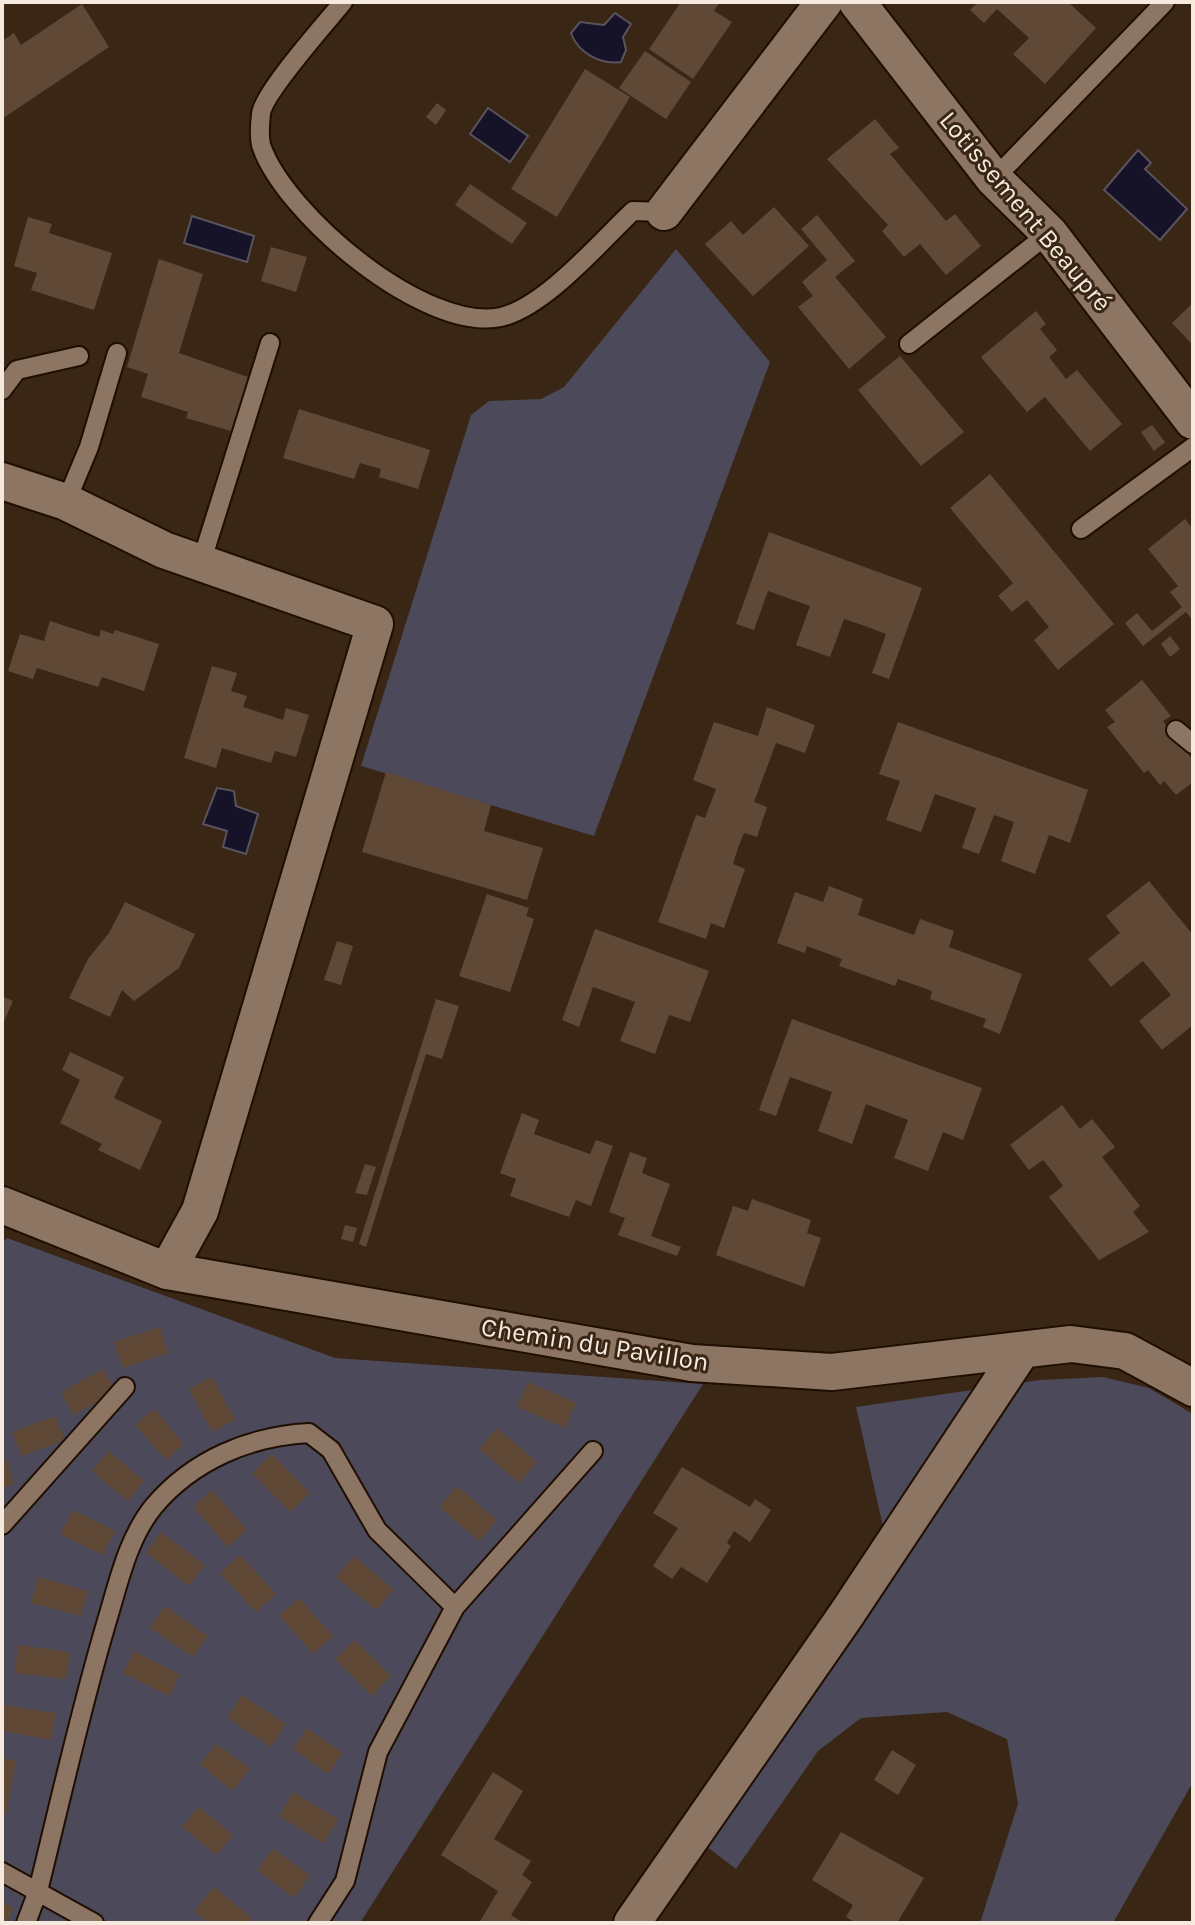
<svg xmlns="http://www.w3.org/2000/svg" width="1195" height="1925" viewBox="0 0 1195 1925" font-family="Karla,sans-serif">
	<rect width="100%" height="100%" fill="#392615"/>
	<path fill="#4b495a" d="M676,249L770,362L594,836L361,766L471,415L489,401L541,399L564,387Z
		M7,1238L335,1358L703,1384L360,1923H2V1243Z
		M1103,1377L1149,1388L1193,1414V1782L1113,1923H980L1018,1804L1007,1739L947,1712L861,1718L818,1751L736,1869L702,1843L892,1566L856,1407L1040,1380Z"/>
	<path fill="#161227" stroke="#59535e" stroke-width="2" d="M615,13L631,24L623,37L626,50L621,62C601,65 578,53 571,33L580,22L604,25Z
		M488,108L528,136L510,162L470,134Z
		M1138,150L1151,163L1145,169L1187,209L1160,240L1104,190Z
		M192,216L254,236L247,262L184,243Z
		M217,788L234,791L236,806L258,814L246,854L223,847L227,831L203,824Z"/>
	<path fill="#5f4936" d="M681,2H720L714,11L732,22L693,79L649,49Z
		M978,2H1068L1096,28L1045,84L1013,54L1029,38L997,9L984,23L970,10Z
		M82,4L109,47L2,119V41L14,33L21,45Z
		M645,51L691,82L666,119L619,88Z
		M585,69L630,97L557,217L511,189Z
		M437,103L446,110L436,125L426,117Z
		M875,119L899,148L890,154L946,221L955,214L981,246L946,275L920,244L904,257L882,231L888,225L827,159Z
		M470,184L527,223L512,244L455,205Z
		M774,207L809,246L753,296L705,244L731,221L743,235Z
		M817,215L855,261L835,277L886,337L849,369L798,307L813,296L802,282L827,260L801,229Z
		M28,217L52,224L49,233L112,253L94,310L31,290L37,273L14,266Z
		M271,247L307,257L296,292L261,281Z
		M159,259L203,274L179,353L248,377L231,431L186,418L188,412L141,397L148,374L127,367Z
		M1193,303V345L1172,323Z
		M1036,311L1046,324L1040,329L1057,350L1049,357L1066,379L1077,370L1122,424L1090,451L1045,397L1027,412L981,357Z
		M900,356L964,432L921,466L858,390Z
		M299,409L430,450L418,489L379,477L381,469L360,463L354,479L283,458Z
		M1152,425L1165,442L1154,451L1141,432Z
		M990,474L1114,624L1058,670L1034,640L1049,627L1027,600L1012,612L998,596L1013,583L950,508Z
		M1185,519L1193,529V621L1186,612L1143,646L1125,623L1137,613L1152,631L1182,607L1170,592L1178,586L1148,549Z
		M769,532L922,588L889,679L872,673L886,634L865,626L844,619L830,657L796,645L810,606L768,591L754,630L736,624Z
		M50,621L99,637L101,630L113,634L115,630L159,644L144,691L102,677L98,687L37,668L33,679L8,671L20,634L44,641Z
		M1170,636L1180,649L1170,657L1161,644Z
		M212,666L237,673L231,691L247,696L243,707L283,720L286,708L309,715L296,757L275,751L271,763L222,748L216,768L184,758Z
		M1142,680L1171,716L1163,721L1192,759L1193,782L1176,795L1164,781L1160,785L1148,770L1144,773L1107,727L1115,722L1105,710Z
		M767,707L815,725L805,753L776,743L754,802L767,807L757,837L744,833L738,848L733,864L745,869L724,928L711,923L706,939L658,922L696,815L705,818L716,789L693,780L714,722L758,736Z
		M898,722L1088,790L1070,843L1049,835L1035,874L1001,861L1014,822L994,815L979,854L962,848L976,808L955,801L935,794L921,832L886,820L900,781L879,774Z
		M386,772L491,805L484,831L543,848L527,900L362,852Z
		M1149,881L1193,935V1025L1162,1050L1139,1021L1171,995L1143,961L1111,987L1088,959L1120,933L1106,916Z
		M829,886L863,899L858,915L914,935L920,919L954,931L949,947L1022,974L1000,1034L983,1027L986,1019L930,999L932,991L898,979L895,986L839,966L842,959L807,946L805,953L777,943L795,892L823,902Z
		M487,894L529,908L526,916L534,919L510,992L459,976Z
		M125,902L195,934L179,968L134,1001L122,990L110,1017L69,998L88,959L109,933Z
		M595,929L709,971L690,1022L669,1015L655,1054L620,1041L635,1002L593,987L579,1027L562,1020Z
		M337,941L353,946L341,985L324,980Z
		M2,996L13,1001L2,1026Z
		M436,999L459,1006L442,1059L426,1054L366,1247L359,1244Z
		M792,1019L982,1088L963,1140L943,1132L928,1171L894,1158L908,1120L866,1104L852,1144L818,1131L832,1092L790,1077L776,1116L759,1110Z
		M70,1052L124,1077L114,1098L162,1121L140,1170L98,1150L102,1144L60,1123L80,1080L62,1070Z
		M1062,1105L1080,1129L1092,1119L1115,1147L1102,1157L1140,1206L1133,1212L1149,1232L1099,1260L1049,1197L1063,1186L1053,1172L1043,1160L1029,1170L1010,1145Z
		M522,1113L539,1120L534,1134L590,1154L596,1140L613,1146L591,1206L576,1200L569,1217L510,1196L516,1179L500,1173Z
		M630,1152L647,1158L642,1173L670,1184L651,1236L681,1247L677,1256L618,1235L625,1218L609,1212Z
		M365,1164L376,1167L367,1195L355,1193Z
		M752,1199L811,1220L807,1233L821,1238L804,1287L716,1255L733,1206L748,1211Z
		M345,1225L357,1228L353,1242L341,1239Z
		M160,1327L168,1353L123,1368L114,1342Z
		M103,1369L116,1392L73,1415L61,1392Z
		M212,1377L235,1420L212,1432L189,1389Z
		M528,1382L576,1403L565,1428L517,1407Z
		M154,1409L184,1444L166,1460L135,1425Z
		M55,1416L65,1440L21,1456L12,1432Z
		M497,1428L537,1462L519,1483L479,1449Z
		M109,1451L144,1481L128,1501L92,1471Z
		M272,1454L310,1493L290,1512L252,1473Z
		M7,1460L14,1484L2,1488V1461Z
		M682,1467L750,1507L755,1499L771,1510L750,1542L734,1531L727,1543L731,1546L707,1583L681,1567L672,1579L653,1566L678,1528L653,1513Z
		M457,1486L497,1520L479,1541L439,1507Z
		M212,1490L247,1530L228,1547L193,1507Z
		M73,1510L115,1531L103,1555L60,1534Z
		M161,1532L205,1565L189,1586L146,1553Z
		M240,1555L276,1594L256,1612L220,1573Z
		M354,1556L394,1590L376,1610L336,1577Z
		M38,1577L88,1591L81,1616L31,1603Z
		M299,1598L333,1636L313,1654L279,1615Z
		M165,1606L208,1636L193,1657L150,1628Z
		M355,1640L391,1676L372,1696L335,1659Z
		M18,1645L70,1652L66,1679L15,1673Z
		M134,1651L180,1675L169,1696L123,1673Z
		M242,1695L286,1724L271,1747L227,1718Z
		M4,1705L56,1713L51,1740L2,1731Z
		M307,1728L343,1753L328,1774L293,1749Z
		M217,1744L250,1769L232,1791L200,1764Z
		M892,1750L916,1765L898,1795L874,1780Z
		M2,1758L16,1761L6,1815L2,1814Z
		M493,1772L523,1791L494,1839L531,1861L522,1875L532,1882L511,1915L524,1923H479L498,1891L441,1855Z
		M293,1792L338,1819L324,1843L279,1816Z
		M199,1807L233,1835L216,1855L182,1827Z
		M841,1832L924,1878L897,1923H856L846,1917L853,1905L812,1880Z
		M273,1849L310,1875L294,1898L257,1870Z
		M214,1887L252,1918L247,1923H209L194,1911Z
		M2,1902L14,1908L6,1923H2Z"/>
	<g fill="none" stroke-linecap="round" stroke-linejoin="round">
		<defs>
			<path id="service" d="M343,2C327,22 263,93 261,114C260,123 259,136 261,145C284,214 425,333 501,317C545,307 600,242 633,211L664,212
				M994,179L1165,2
				M909,344L1049,233
				M2,390L17,370L79,356
				M66,502L89,447L117,353
				M1081,529L1193,447
				M201,563L270,343
				M1176,730L1193,744
				M2,1525L125,1387
				M2,1872L94,1923
				M26,1923L38,1891C60,1802 80,1712 106,1624C118,1585 127,1539 154,1506C193,1460 250,1436 309,1433L331,1450L377,1530L455,1607
				M318,1923L345,1881L378,1752L455,1607L593,1451"/>
			<path id="minor" d="M857,2L994,179L1049,233L1193,421
				M664,212L824,2
				M2,481L66,502L164,550L375,624L200,1211L167,1271
				M2,1205L167,1271L692,1363L832,1372L1071,1344L1125,1351L1193,1388
				M632,1923L846,1615L1022,1350"/>
		</defs>
		<use href="#service" stroke="#1f0e01" stroke-width="22"/>
		<use href="#minor" stroke="#1f0e01" stroke-width="40"/>
		<use href="#service" stroke="#8c7563" stroke-width="18"/>
		<use href="#minor" stroke="#8c7563" stroke-width="36"/>
	</g>
	<g text-anchor="middle" stroke-width="6" stroke-linejoin="round" paint-order="stroke">
		<g font-size="26" fill="#f6eadf" stroke="#392615">
			<text transform="translate(1026 211) rotate(50)" y="9">Lotissement Beaupré</text>
			<text transform="translate(595 1344) rotate(9)" y="9">Chemin du Pavillon</text>
		</g>
	</g>
	<rect width="1195" height="1925" fill="none" stroke="#f6eadf" stroke-width="8"/>
</svg>
